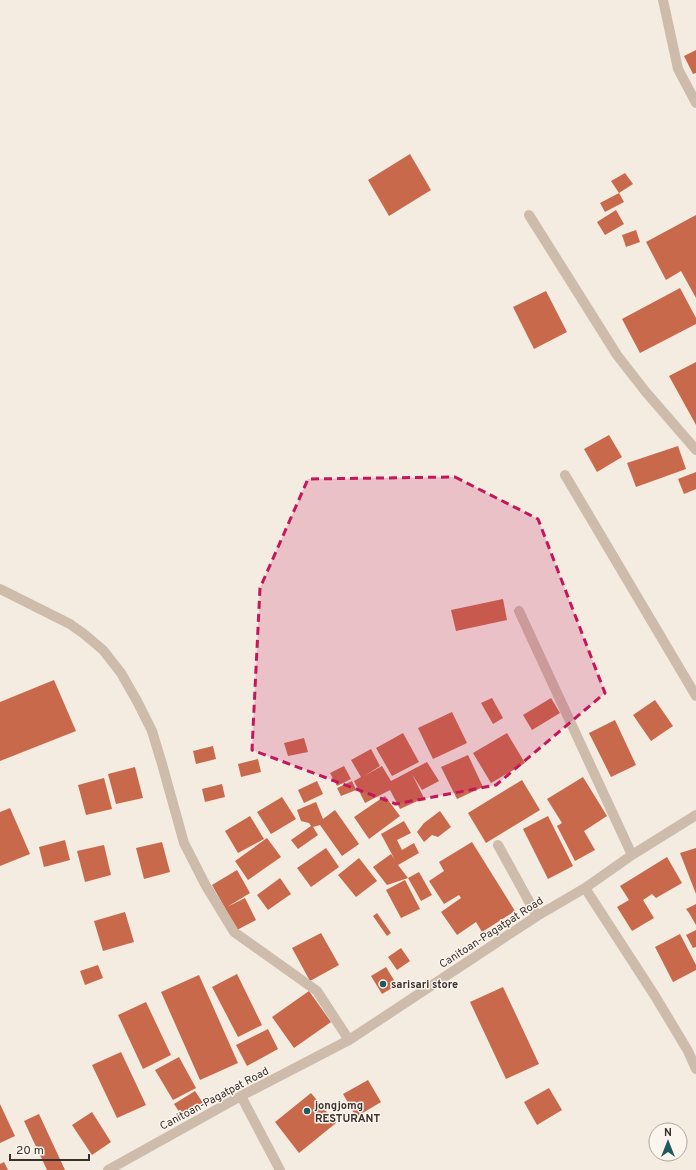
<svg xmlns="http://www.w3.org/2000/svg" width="696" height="1170" viewBox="0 0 696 1170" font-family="Overpass,sans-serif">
	<rect width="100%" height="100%" fill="#f4ebe1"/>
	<path fill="#c8694b" d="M696,50V73L693,74L684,56Z
		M410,154L431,190L389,216L368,180Z
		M625,173L633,184L619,193L611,181Z
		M619,193L624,202L605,212L600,203Z
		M616,210L624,224L605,235L597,222Z
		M696,215V298L681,271L666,280L646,242Z
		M636,230L640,242L626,247L622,235Z
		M680,288L696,318V324L640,353L622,319Z
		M546,291L567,332L534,349L513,307Z
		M696,362V425L669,376Z
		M609,435L622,457L597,472L584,449Z
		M678,446L686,469L636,487L627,463Z
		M696,472V489L684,494L678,479Z
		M503,599L507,620L456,631L451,610Z
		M54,680L76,731L0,761V702Z
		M492,698L503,718L493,724L481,703Z
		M551,698L560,713L532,730L523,715Z
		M655,700L673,726L651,741L633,715Z
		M452,712L467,743L433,759L418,728Z
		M615,720L636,765L611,777L589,733Z
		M403,733L419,762L392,776L376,748Z
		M507,733L525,763L491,783L473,753Z
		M304,738L308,752L288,756L284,743Z
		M213,746L216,759L196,764L193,751Z
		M371,749L380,766L364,776L382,766L391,781L427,762L439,781L422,790L412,774L424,798L400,809L390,790L365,803L354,781L361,777L351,760Z
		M468,755L483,787L457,799L441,767Z
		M258,759L261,772L241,777L238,764Z
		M344,766L351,779L337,786L330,773Z
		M135,767L143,798L116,804L108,774Z
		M583,777L607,816L584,831L595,850L575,861L557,826L562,823L547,799Z
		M104,778L112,809L86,815L78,785Z
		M522,780L540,810L486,843L468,813Z
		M317,781L323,794L304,803L298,790Z
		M352,781L356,790L341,796L337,788Z
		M222,784L225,797L205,802L202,789Z
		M385,796L400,816L369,839L354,817Z
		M282,797L296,819L271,834L257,812Z
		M316,802L323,819L335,810L359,844L342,856L320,825L313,827L318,835L298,849L291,840L311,826L309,823L301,821L297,810Z
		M10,808L30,854L0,866V812Z
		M440,811L451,827L438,837L432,835L424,842L417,832L424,823Z
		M250,816L264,839L238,853L225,831Z
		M548,816L573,866L548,879L523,829Z
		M404,821L411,833L397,840L402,850L414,843L419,853L398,865L408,878L387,885L373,867L391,854L395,860L381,834Z
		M267,838L281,857L248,880L235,861Z
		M65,840L70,860L44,867L39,847Z
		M162,842L170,872L144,879L136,848Z
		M472,842L515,911L482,932L476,922L457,935L441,912L461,898L459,895L444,904L429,881L444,871L439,862Z
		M104,845L111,875L85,882L77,851Z
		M326,848L339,867L311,887L297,868Z
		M696,848V894L680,853Z
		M667,857L682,883L656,898L652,894L643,900L654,918L632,931L617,907L629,900L620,886Z
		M359,858L377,881L356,897L338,875Z
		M237,870L250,893L227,907L245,898L256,920L235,931L225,908L212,885Z
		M419,872L432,895L421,901L408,878Z
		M280,878L291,894L268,910L257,895Z
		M405,880L420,909L401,918L386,890Z
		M696,904V925L689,913L686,909Z
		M125,912L134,942L103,951L94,921Z
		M377,913L391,933L387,936L373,916Z
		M696,930V947L693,948L686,935Z
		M321,933L339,965L310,981L292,948Z
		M680,934L696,965V970L673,982L655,947Z
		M401,948L410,961L397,970L388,957Z
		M98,965L103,978L85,985L80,971Z
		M386,967L397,985L382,994L371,976Z
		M237,974L262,1025L238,1037L212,987Z
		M199,975L238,1063L200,1080L161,992Z
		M503,987L539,1064L506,1079L470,1002Z
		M309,991L331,1022L294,1048L272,1017Z
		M146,1002L171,1055L143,1069L118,1015Z
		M268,1029L278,1049L247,1066L236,1045Z
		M121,1052L146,1105L117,1118L92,1065Z
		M179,1057L196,1088L173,1100L155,1070Z
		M368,1080L381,1102L356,1117L343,1094Z
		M549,1088L562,1110L537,1125L524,1102Z
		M195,1091L203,1103L182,1116L174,1104Z
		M311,1093L336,1123L299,1153L275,1122Z
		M0,1104L15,1136L0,1143Z
		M92,1112L111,1142L92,1155L72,1125Z
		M39,1114L65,1170H47L24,1121Z
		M4,1162L8,1170H0V1164Z"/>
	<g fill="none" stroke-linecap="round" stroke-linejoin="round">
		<path stroke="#cdbbac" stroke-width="10" d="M663,0L678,69L696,103
			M529,215L617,355L645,391L696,450
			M565,475L696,696
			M0,589L70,624L84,634L103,650L121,673L137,701L152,731L162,764L184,843L206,886L234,932L317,991L349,1040
			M519,611L632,855
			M498,845L537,916
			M585,888L655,996L688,1051L696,1069
			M241,1096L280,1170
			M108,1170L241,1096L349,1040L537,916L585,888L632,855L696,815"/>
	</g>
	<path fill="#c2185b" fill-opacity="0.2" stroke="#c2185b" stroke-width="3" stroke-dasharray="8 5" stroke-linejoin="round" d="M455,477L538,519L605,693L496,785L396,804L252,750L260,588L308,479Z"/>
	<g fill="#1f5a5e" stroke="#fbf5ee" stroke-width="1.5">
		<circle cx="383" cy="984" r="4"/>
		<circle cx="307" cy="1111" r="4"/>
	</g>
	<g text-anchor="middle" stroke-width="3" stroke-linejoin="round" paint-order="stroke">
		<g font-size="11" fill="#3b302b" stroke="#fbf5ee">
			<text transform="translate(491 932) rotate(-33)" y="4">Canitoan-Pagatpat Road</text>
			<text transform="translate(214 1098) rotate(-28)" y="4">Canitoan-Pagatpat Road</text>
		</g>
		<g font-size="11" font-weight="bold" fill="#3b302b" stroke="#fbf5ee" text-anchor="start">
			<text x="391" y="988">sarisari store</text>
			<text x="315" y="1109">jongjomg<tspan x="315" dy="13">RESTURANT</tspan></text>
		</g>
	</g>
	<g transform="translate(668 1142)"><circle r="19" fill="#fbf5ee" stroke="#aea6a0"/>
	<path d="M0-3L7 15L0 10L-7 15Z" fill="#1f5a5e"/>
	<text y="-6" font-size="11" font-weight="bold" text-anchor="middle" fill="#3b302b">N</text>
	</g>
	<path d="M10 1154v6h79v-6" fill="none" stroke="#3b302b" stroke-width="2"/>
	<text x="16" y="1154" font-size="12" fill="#3b302b" stroke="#fbf5ee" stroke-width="3" paint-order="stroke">20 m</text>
</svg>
